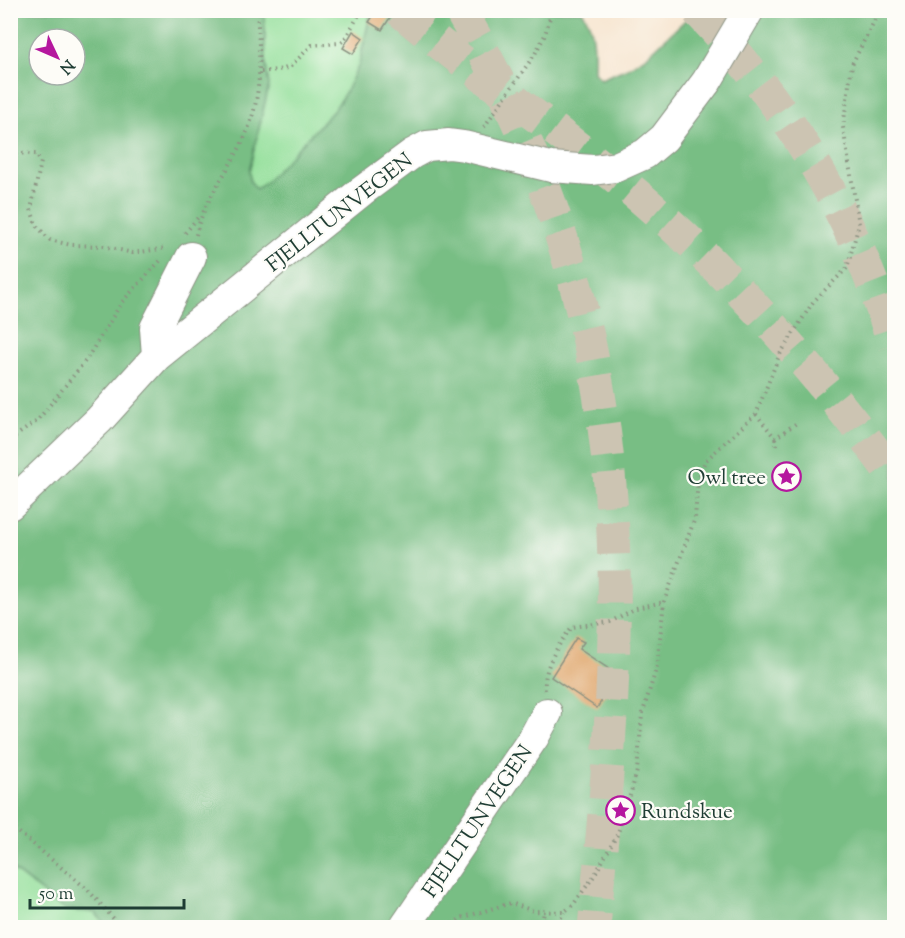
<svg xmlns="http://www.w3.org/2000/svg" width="905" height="938" viewBox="0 0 905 938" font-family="'Sorts Mill Goudy',serif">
	<rect width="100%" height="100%" fill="#fdfcf7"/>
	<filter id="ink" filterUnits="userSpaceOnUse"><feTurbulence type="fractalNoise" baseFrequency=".0167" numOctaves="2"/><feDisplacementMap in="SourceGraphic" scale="12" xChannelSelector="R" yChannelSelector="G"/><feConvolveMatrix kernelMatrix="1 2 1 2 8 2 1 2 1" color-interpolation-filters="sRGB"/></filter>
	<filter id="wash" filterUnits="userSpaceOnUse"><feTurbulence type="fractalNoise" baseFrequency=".008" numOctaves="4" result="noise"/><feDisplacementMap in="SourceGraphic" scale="24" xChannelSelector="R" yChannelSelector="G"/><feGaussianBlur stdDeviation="1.35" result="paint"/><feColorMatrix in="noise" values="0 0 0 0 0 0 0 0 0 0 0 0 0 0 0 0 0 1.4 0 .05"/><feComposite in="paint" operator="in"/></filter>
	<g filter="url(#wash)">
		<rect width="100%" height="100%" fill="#f7e6d1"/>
		<path fill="#95e09c" stroke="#5a8e68" stroke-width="1.5" d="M264,11H371L359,65L345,93L335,109L265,183L256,189L250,181L249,171L269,85L266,66Z
			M10,868L65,910L95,912L107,927H11Z"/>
		<path fill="#78be84" stroke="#4c7e5c" stroke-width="1.5" fill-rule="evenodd" d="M10,11H264L266,66L269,85L249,171L250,181L256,189L265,183L335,109L345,93L359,65L371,11H582C596,29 594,50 594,72L601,79L630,67L647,56L695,11H894V927H107L95,912L65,910L11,868ZM39,39H75V75H39Z"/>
		<g id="blocks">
			<path fill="#dd9f61" d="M377,10H390L393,13L382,30L369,22Z
				M353,31L363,38L353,54L343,48Z
				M576,638L584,642L579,649L618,675L597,708L551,677Z"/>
		</g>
	</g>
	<g filter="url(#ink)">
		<use href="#blocks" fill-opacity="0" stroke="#8b9282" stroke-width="1.5"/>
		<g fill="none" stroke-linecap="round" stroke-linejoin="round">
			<path stroke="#ccc4b2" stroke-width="33" stroke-dasharray="33 16" stroke-linecap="butt" d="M399,10C480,79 569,136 649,205C742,286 822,378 894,477
				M460,10C540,147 590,296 607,453C624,611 608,770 594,928
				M697,10C792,109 853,215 894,345"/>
			<defs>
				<path id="minor" d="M157,356L155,328L191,257
					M10,505L99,420L157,356L362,191L412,154L427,146L449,144L464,146L551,167L593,170L616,167L645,154L664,138L707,81L749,10
					M404,928L534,737L547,713"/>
			</defs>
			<use href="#minor" stroke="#8b9282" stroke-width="32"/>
			<path stroke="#8b9282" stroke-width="4" stroke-dasharray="1.5 4.5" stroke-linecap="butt" d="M261,72L284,69L291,66L312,45L340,43L344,40L362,10
				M484,127L535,54L545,35L552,10
				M10,153L36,154L41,162L31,209L36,225L50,240L71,245L103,246L133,253L167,248
				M185,233L200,215
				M196,235C203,202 225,176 241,145C264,99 260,60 257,10
				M756,414L775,438L798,422
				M775,438L777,449
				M10,440L37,421L86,360L122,302L160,261
				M545,690C543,667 558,645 572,627L610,622L636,608L664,602
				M10,825L87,889L122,928
				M558,923L564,912
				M448,928L461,918L511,903L534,911L564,912L573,905L594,876L617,835L626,810L637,771L642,715L657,666L664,602L695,518L698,479L705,461L756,414L779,356L813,302L847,268L859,224L843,127L852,64L880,10
				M541,928L544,912"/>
			<use href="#minor" stroke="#fff" stroke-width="30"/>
		</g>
	</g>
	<defs>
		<symbol id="sight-ring" viewBox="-11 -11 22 22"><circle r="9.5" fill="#fdfcf7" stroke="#b5179e" stroke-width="1.5"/><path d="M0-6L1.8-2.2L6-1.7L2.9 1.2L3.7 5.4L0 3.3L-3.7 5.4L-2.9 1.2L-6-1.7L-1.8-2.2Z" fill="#b5179e"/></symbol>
	</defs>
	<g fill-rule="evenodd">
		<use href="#sight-ring" x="770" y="460" width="33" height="33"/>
		<use href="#sight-ring" x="604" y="794" width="33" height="33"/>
	</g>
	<g text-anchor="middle" stroke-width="4.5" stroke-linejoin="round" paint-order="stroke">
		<g font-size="21" fill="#1f3d34" stroke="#fdfcf7">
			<text transform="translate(339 212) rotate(-38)" y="7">FJELLTUNVEGEN</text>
			<text transform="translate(477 821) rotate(-56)" y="7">FJELLTUNVEGEN</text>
		</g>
		<g font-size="21" fill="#1f3d34" stroke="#fdfcf7" text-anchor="end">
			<text x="766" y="484">Owl tree</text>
			<text x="641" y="818" text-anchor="start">Rundskue</text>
		</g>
	</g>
	<rect width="905" height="938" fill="none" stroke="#fdfcf7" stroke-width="36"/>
	<g transform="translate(57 57) rotate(134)"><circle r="28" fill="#fdfcf7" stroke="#a4b0a9" stroke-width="1.5"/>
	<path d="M0-4.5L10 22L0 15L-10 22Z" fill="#b5179e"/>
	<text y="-9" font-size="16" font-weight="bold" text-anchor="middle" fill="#1f3d34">N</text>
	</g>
	<path d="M30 899v9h154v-9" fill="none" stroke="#1f3d34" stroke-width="3"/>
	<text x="39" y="899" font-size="18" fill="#1f3d34" stroke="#fdfcf7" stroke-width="4.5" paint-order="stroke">50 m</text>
</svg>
